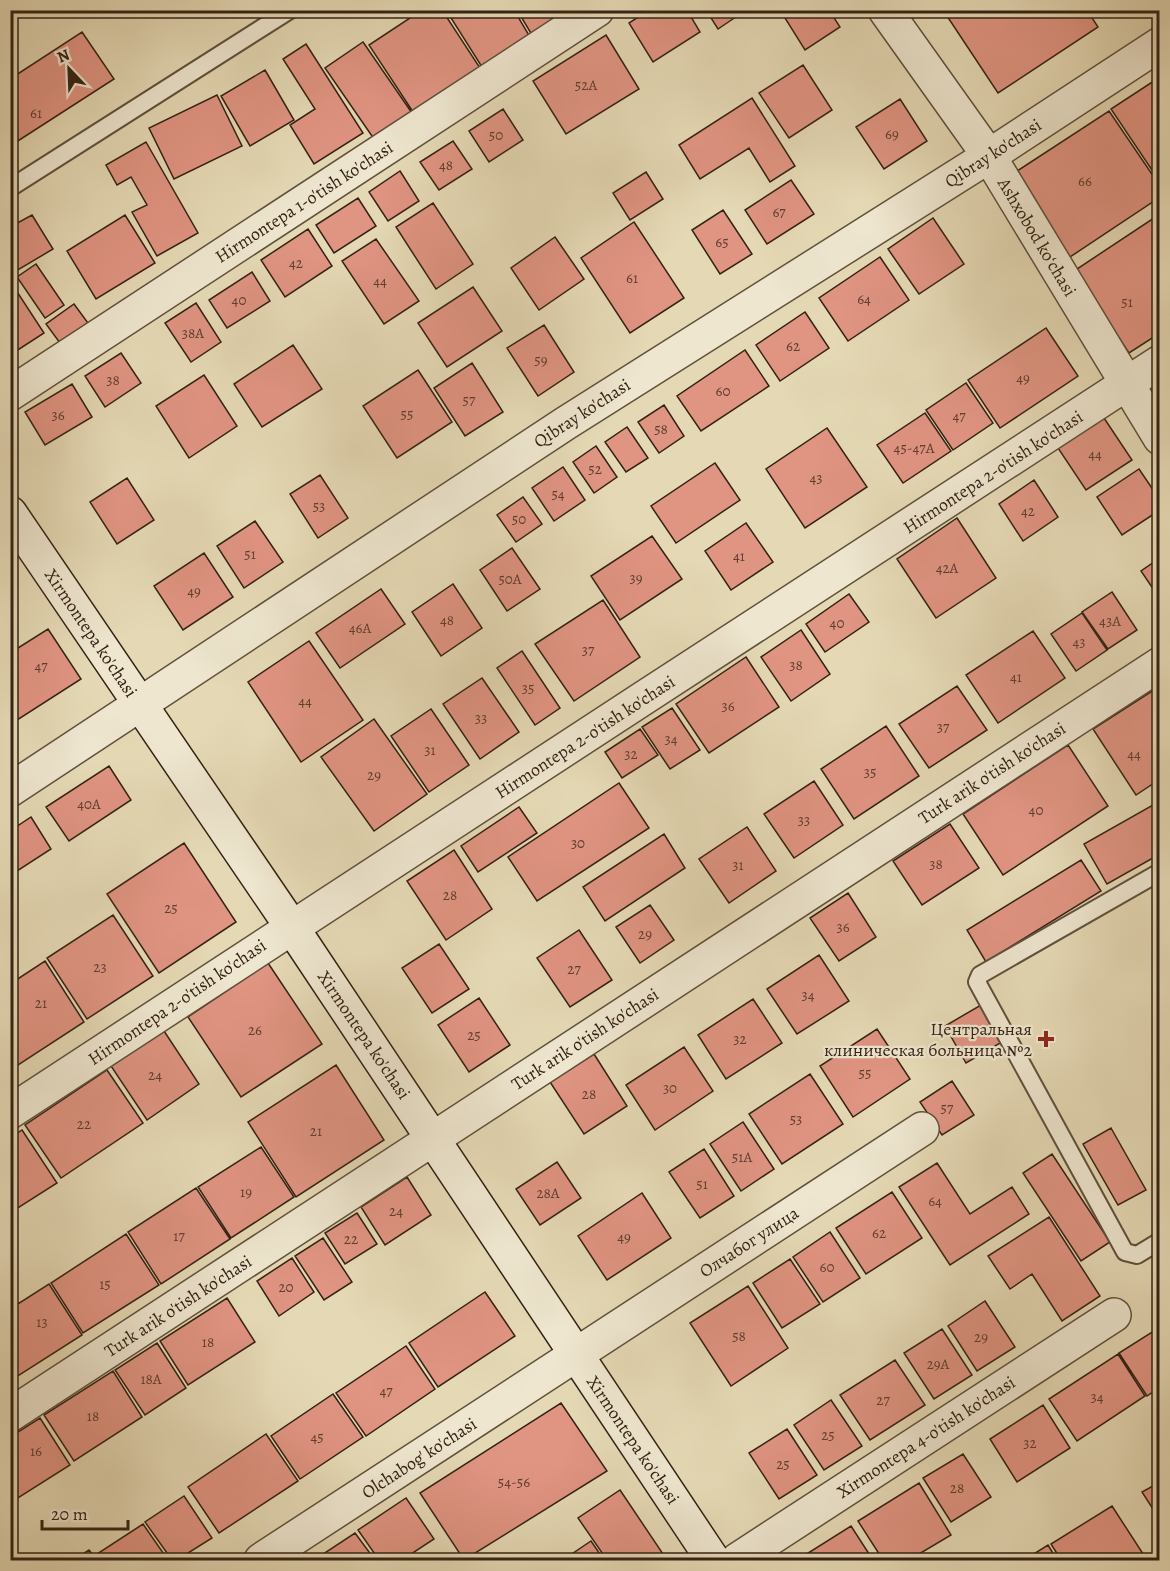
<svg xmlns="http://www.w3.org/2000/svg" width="1170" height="1571" viewBox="0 0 1170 1571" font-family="Alegreya,serif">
	<rect width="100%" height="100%" fill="#e5d9b5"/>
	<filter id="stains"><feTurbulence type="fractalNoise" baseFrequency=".00333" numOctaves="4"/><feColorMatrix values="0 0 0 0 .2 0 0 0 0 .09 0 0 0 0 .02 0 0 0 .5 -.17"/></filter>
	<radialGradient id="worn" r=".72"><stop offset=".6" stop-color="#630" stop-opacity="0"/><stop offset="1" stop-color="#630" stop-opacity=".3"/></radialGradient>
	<path fill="#e09482" stroke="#342214" stroke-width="1.5" d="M422,10H442L480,68L413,112L369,45Z
		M446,10H514L530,37L482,67Z
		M517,10H571L532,35Z
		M649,10H687L700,32L653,62L629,23Z
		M706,10H746L718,29Z
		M780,10H829L840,27L805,50Z
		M943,10H1087L1098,27L998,93Z
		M82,32L114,79L10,146V79Z
		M606,35L639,89L566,134L533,81Z
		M363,42L412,113L374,139L325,68Z
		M306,44L363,133L314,164L290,125L315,109L283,59Z
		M803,65L832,110L789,138L759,93Z
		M265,70L294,120L250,146L221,96Z
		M1160,77V182L1111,109Z
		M217,95L242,146L174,179L149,128Z
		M752,98L795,166L770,182L749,148L700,179L679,145Z
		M900,99L927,141L884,169L856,127Z
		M503,109L523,140L489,162L469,131Z
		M1109,111L1160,186V197L1067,259L1011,175Z
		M453,141L472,169L439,190L420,162Z
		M146,142L198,233L157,256L132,212L147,205L131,177L117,185L106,165Z
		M400,171L419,201L388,221L369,192Z
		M646,172L663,199L630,220L613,193Z
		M791,180L814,214L767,244L745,210Z
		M358,198L376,226L334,253L316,225Z
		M433,203L473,264L436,289L396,227Z
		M723,210L752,254L720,274L692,230Z
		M1160,214V333L1129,353L1074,271Z
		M32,215L53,249L11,274L10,227Z
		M125,215L155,263L96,299L67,251Z
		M933,218L964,264L919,294L888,249Z
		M634,222L684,298L630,333L581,258Z
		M308,229L332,266L285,297L261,260Z
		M555,237L584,279L539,310L511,268Z
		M376,239L419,301L384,324L342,261Z
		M880,257L909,300L848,341L819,298Z
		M36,264L64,305L45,318L17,277Z
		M252,272L270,301L227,328L209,300Z
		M10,281L44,333L10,355Z
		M473,287L502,331L447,367L418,323Z
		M196,303L221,342L191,362L165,323Z
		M74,304L88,323L60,343L46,324Z
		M805,312L829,348L780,381L756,345Z
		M544,325L574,372L538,396L507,348Z
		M1046,328L1078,376L1000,428L968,380Z
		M293,345L322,389L262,427L234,384Z
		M745,350L769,386L701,431L677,396Z
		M121,353L141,383L105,407L85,376Z
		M472,363L503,412L465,436L434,388Z
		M418,370L452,422L397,458L363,406Z
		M204,375L237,426L189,458L156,406Z
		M966,383L993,423L953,450L926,410Z
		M72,384L92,417L45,445L25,412Z
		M664,405L684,436L659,453L638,422Z
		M925,413L951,451L903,483L877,445Z
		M1104,418L1132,460L1086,490L1058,448Z
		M627,427L648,458L626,472L605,442Z
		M827,428L867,487L805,528L766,469Z
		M596,446L617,477L594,493L573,462Z
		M715,463L740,500L676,543L651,506Z
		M563,467L585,500L554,521L532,488Z
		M1139,469L1160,500V510L1122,535L1097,497Z
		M320,475L348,518L318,538L290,494Z
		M127,478L154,520L117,544L90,502Z
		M1034,480L1058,517L1023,541L999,504Z
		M523,497L542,524L516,542L497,515Z
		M957,518L996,578L936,618L897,559Z
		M255,521L283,562L244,588L217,546Z
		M746,523L773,562L731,590L705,551Z
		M652,536L682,579L620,620L591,576Z
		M512,548L540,589L507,611L480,570Z
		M204,553L233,597L183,630L154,586Z
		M1160,558V599L1141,571Z
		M453,584L482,628L441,656L412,612Z
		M381,589L405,624L340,668L316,633Z
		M1112,592L1137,630L1108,649L1082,612Z
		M849,594L869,622L825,652L806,624Z
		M603,600L640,657L574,701L535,644Z
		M1082,613L1107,650L1076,671L1051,634Z
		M48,629L81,679L14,722L10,717V653Z
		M801,630L830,674L791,701L761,657Z
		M1033,631L1065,678L998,723L966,675Z
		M309,641L363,720L301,762L248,682Z
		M522,651L560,708L535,725L497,668Z
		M746,657L779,707L709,753L676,704Z
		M482,678L519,732L480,759L443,704Z
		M957,686L987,730L929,768L899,724Z
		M1160,686V779L1136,795L1093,729Z
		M672,708L700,750L670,769L642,727Z
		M431,709L469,765L429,792L391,736Z
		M374,719L427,794L374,831L321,757Z
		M886,726L919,776L854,819L821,769Z
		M640,729L658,755L622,778L605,752Z
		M1068,745L1108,806L1003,875L963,814Z
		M109,766L131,800L69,841L46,807Z
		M814,781L843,825L794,858L764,814Z
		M619,783L649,828L537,901L508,857Z
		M1160,801V854L1107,884L1084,844Z
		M519,807L537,833L478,872L461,846Z
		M31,817L51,849L14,873L10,867V831Z
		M950,824L979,868L922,905L893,861Z
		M747,827L776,871L729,903L699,859Z
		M664,834L685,868L605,921L583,887Z
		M184,843L236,922L159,973L107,894Z
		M454,850L492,909L446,940L407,881Z
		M1081,860L1101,891L986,962L967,930Z
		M848,893L876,937L839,961L810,918Z
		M650,905L674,940L640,963L616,927Z
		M113,915L153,976L87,1019L47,958Z
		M579,930L612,980L570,1007L537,958Z
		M439,944L469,989L432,1013L402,968Z
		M819,955L849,1001L797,1034L767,989Z
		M45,961L84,1022L12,1069L10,984Z
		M268,963L322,1044L241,1097L188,1017Z
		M479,998L510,1045L469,1072L438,1025Z
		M753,999L782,1043L726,1079L698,1035Z
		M981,1005L1002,1042L966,1063L945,1026Z
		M877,1029L910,1079L853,1117L820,1066Z
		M164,1031L199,1084L147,1120L111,1066Z
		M684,1047L713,1091L655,1130L626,1085Z
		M594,1054L627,1106L584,1134L550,1082Z
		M336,1065L384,1140L296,1197L248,1122Z
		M107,1070L143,1123L61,1178L25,1125Z
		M810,1074L843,1124L782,1164L749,1114Z
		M952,1081L974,1115L942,1135L920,1102Z
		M743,1122L774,1169L741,1191L710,1144Z
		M1111,1128L1146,1190L1118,1205L1083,1144Z
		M22,1130L57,1183L10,1213V1138Z
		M261,1147L294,1197L231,1238L198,1187Z
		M704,1149L734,1196L700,1218L669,1172Z
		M1052,1154L1110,1242L1081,1261L1023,1173Z
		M557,1162L581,1198L540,1225L516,1189Z
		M937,1163L970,1214L1012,1187L1029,1214L950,1265L899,1187Z
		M407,1177L431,1215L385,1245L361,1207Z
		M196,1188L230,1239L161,1284L128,1232Z
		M892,1192L922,1238L866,1274L836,1228Z
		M642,1193L671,1238L607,1280L578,1236Z
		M357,1213L377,1244L345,1264L325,1233Z
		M1049,1217L1100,1296L1062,1321L1032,1274L1010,1289L988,1256Z
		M830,1232L860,1278L823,1302L793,1257Z
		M126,1234L159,1285L83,1333L51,1283Z
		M323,1238L352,1282L324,1300L295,1256Z
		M292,1258L314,1292L279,1316L257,1281Z
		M790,1259L820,1304L782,1328L753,1283Z
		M49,1284L82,1335L10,1381V1309Z
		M748,1286L788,1348L731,1386L690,1323Z
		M485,1292L515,1336L438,1387L409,1343Z
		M227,1298L255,1342L188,1385L160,1341Z
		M985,1301L1015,1347L977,1371L948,1326Z
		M1160,1327V1387L1147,1396L1119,1353Z
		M942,1329L972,1375L934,1399L904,1353Z
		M157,1343L186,1388L145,1415L115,1370Z
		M406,1346L435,1389L366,1436L336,1393Z
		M1118,1354L1145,1396L1077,1441L1049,1399Z
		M895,1360L925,1405L870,1440L840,1395Z
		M113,1371L142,1417L74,1461L44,1415Z
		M333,1394L363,1437L300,1479L271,1436Z
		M831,1400L862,1446L824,1470L794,1425Z
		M561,1403L607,1471L464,1560L420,1493Z
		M1043,1405L1070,1448L1017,1482L990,1439Z
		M40,1418L70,1465L10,1503V1437Z
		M787,1429L817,1475L779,1499L749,1453Z
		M266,1434L298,1481L219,1533L188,1487Z
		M963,1454L991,1497L951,1522L923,1478Z
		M1160,1482V1520L1142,1492Z
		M919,1483L951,1535L909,1560H883L858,1521Z
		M620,1490L667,1560H607L578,1518Z
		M184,1496L212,1538L177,1560H172L145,1522Z
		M406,1498L434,1539L402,1560H379L358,1530Z
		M1112,1506L1147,1560H1061L1051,1544Z
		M143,1524L168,1560H101L97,1554Z
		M851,1526L873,1560H797Z
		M355,1533L375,1560H314Z
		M591,1541L604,1560H563Z
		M1048,1545L1057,1560H1024Z
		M89,1550L97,1560H73Z"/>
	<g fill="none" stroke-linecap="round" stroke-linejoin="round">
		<defs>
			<path id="lane" d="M10,188L290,10
				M1160,872L980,975L977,982L1125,1252L1137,1255L1160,1241"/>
			<path id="street" d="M885,10L989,156L1160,438
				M10,394L597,10
				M10,790L566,423L989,156L1160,44
				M10,1112C392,859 777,613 1160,362
				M10,1415L1160,664
				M261,1560L922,1129
				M737,1560L1114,1315"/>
			<path id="secondary" d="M10,513L291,926L713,1560"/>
		</defs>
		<use href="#lane" stroke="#60503c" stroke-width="20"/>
		<use href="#street" stroke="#60503c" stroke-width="36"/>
		<use href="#secondary" stroke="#342214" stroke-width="36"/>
		<use href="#lane" stroke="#eee6cf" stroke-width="16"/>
		<use href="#street" stroke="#eee6cf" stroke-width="33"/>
		<use href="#secondary" stroke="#eee6cf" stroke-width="33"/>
	</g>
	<path fill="#8f2418" stroke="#eee6cf" stroke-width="2" d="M1043 1030h6v6h6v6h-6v6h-6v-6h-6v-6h6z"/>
	<g text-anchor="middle" stroke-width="4.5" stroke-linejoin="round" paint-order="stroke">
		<g font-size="15" fill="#5f3e30">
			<text x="586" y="90">52A</text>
			<text x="36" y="118">61</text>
			<text x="892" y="139">69</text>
			<text x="496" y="140">50</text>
			<text x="446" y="170">48</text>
			<text x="1085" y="186">66</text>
			<text x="779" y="217">67</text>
			<text x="722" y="247">65</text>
			<text x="296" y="268">42</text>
			<text x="632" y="283">61</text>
			<text x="380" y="286">44</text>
			<text x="864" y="304">64</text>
			<text x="239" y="305">40</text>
			<text x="1127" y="307">51</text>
			<text x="193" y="338">38A</text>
			<text x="793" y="351">62</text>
			<text x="541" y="365">59</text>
			<text x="1023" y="383">49</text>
			<text x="113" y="385">38</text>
			<text x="723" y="396">60</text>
			<text x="469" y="405">57</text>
			<text x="407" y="419">55</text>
			<text x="58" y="420">36</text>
			<text x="959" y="421">47</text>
			<text x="661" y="434">58</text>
			<text x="914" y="453">45-47A</text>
			<text x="1095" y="459">44</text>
			<text x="595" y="474">52</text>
			<text x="816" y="483">43</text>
			<text x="558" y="499">54</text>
			<text x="319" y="511">53</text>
			<text x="1028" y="516">42</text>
			<text x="519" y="524">50</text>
			<text x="250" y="559">51</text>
			<text x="739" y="561">41</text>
			<text x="947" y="573">42A</text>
			<text x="636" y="583">39</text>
			<text x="510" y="584">50A</text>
			<text x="194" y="596">49</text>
			<text x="447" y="625">48</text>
			<text x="1110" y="626">43A</text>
			<text x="837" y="628">40</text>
			<text x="360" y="633">46A</text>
			<text x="1079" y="647">43</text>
			<text x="588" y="655">37</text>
			<text x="796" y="670">38</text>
			<text x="41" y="671">47</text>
			<text x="1016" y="682">41</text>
			<text x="528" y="693">35</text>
			<text x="305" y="706">44</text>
			<text x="728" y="711">36</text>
			<text x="481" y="723">33</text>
			<text x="943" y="732">37</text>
			<text x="671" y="744">34</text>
			<text x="430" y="755">31</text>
			<text x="631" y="759">32</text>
			<text x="1134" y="759">44</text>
			<text x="870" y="777">35</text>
			<text x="374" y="780">29</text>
			<text x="89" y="809">40A</text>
			<text x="1036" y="815">40</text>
			<text x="804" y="825">33</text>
			<text x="578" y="848">30</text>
			<text x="936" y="869">38</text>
			<text x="738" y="870">31</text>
			<text x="450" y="900">28</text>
			<text x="171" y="913">25</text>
			<text x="843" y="932">36</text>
			<text x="645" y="939">29</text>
			<text x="100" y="972">23</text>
			<text x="574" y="974">27</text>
			<text x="808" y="1000">34</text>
			<text x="41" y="1008">21</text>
			<text x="255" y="1035">26</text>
			<text x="474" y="1040">25</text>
			<text x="740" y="1044">32</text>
			<text x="865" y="1078">55</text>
			<text x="155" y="1080">24</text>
			<text x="670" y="1093">30</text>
			<text x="589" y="1099">28</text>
			<text x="947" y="1113">57</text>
			<text x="796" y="1124">53</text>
			<text x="84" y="1129">22</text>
			<text x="316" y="1136">21</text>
			<text x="742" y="1162">51A</text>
			<text x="702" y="1189">51</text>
			<text x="246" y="1197">19</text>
			<text x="548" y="1198">28A</text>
			<text x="935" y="1206">64</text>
			<text x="396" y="1216">24</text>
			<text x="879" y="1238">62</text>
			<text x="179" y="1241">17</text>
			<text x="624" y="1242">49</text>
			<text x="351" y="1244">22</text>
			<text x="827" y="1272">60</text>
			<text x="105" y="1289">15</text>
			<text x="286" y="1292">20</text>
			<text x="42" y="1327">13</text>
			<text x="739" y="1341">58</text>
			<text x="981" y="1342">29</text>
			<text x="208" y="1347">18</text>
			<text x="938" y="1369">29A</text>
			<text x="151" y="1384">18A</text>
			<text x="386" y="1396">47</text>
			<text x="1097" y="1402">34</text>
			<text x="883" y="1405">27</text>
			<text x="93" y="1421">18</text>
			<text x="828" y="1440">25</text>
			<text x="317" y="1442">45</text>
			<text x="1030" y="1448">32</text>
			<text x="36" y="1456">16</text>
			<text x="783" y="1469">25</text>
			<text x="514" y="1487">54-56</text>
			<text x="957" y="1493">28</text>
		</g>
		<g font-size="18" fill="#342214" stroke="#eee6cf">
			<text transform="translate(993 153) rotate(-33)" y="6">Qibray ko'chasi</text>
			<text transform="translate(304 202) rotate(-33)" y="6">Hirmontepa 1-o'tish ko'chasi</text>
			<text transform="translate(1037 237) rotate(59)" y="6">Ashxobod koʻchasi</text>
			<text transform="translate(582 413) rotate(-33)" y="6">Qibray ko'chasi</text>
			<text transform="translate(993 472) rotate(-33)" y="6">Hirmontepa 2-o'tish ko'chasi</text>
			<text transform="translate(91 633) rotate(56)" y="6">Xirmontepa ko'chasi</text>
			<text transform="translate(585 737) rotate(-33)" y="6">Hirmontepa 2-o'tish ko'chasi</text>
			<text transform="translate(992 773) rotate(-33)" y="6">Turk arik o'tish ko'chasi</text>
			<text transform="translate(177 1002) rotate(-34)" y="6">Hirmontepa 2-o'tish ko'chasi</text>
			<text transform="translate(364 1035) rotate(56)" y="6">Xirmontepa ko'chasi</text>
			<text transform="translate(585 1039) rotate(-33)" y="6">Turk arik o'tish ko'chasi</text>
			<text transform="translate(749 1242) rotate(-33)" y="6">Олчабог улица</text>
			<text transform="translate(178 1306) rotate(-33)" y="6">Turk arik o'tish ko'chasi</text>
			<text transform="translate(926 1437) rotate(-33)" y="6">Xirmontepa 4-o'tish ko'chasi</text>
			<text transform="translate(633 1440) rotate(56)" y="6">Xirmontepa ko'chasi</text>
			<text transform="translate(419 1458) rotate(-33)" y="6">Olchabog' ko'chasi</text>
		</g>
		<g font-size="18" fill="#342214" stroke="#eee6cf" text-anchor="end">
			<text x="1032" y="1035">Центральная<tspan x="1032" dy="21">клиническая больница №2</tspan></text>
		</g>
	</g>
	<rect width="1170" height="1571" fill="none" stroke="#e5d9b5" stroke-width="36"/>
	<rect x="12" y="12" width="1146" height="1547" fill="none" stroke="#342214" stroke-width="3"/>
	<rect x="18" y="18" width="1134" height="1535" fill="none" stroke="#342214" stroke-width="1.5"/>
	<g transform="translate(69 69) rotate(337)" stroke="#eee6cf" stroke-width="4.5" paint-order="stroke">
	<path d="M0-4.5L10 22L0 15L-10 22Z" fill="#342214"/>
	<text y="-9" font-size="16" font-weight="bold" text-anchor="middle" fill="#342214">N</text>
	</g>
	<path d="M42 1520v9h86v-9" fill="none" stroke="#342214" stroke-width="3"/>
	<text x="51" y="1520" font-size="18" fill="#342214" stroke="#eee6cf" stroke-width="4.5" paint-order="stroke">20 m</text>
	<rect width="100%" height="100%" filter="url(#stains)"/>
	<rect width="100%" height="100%" fill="url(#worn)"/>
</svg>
